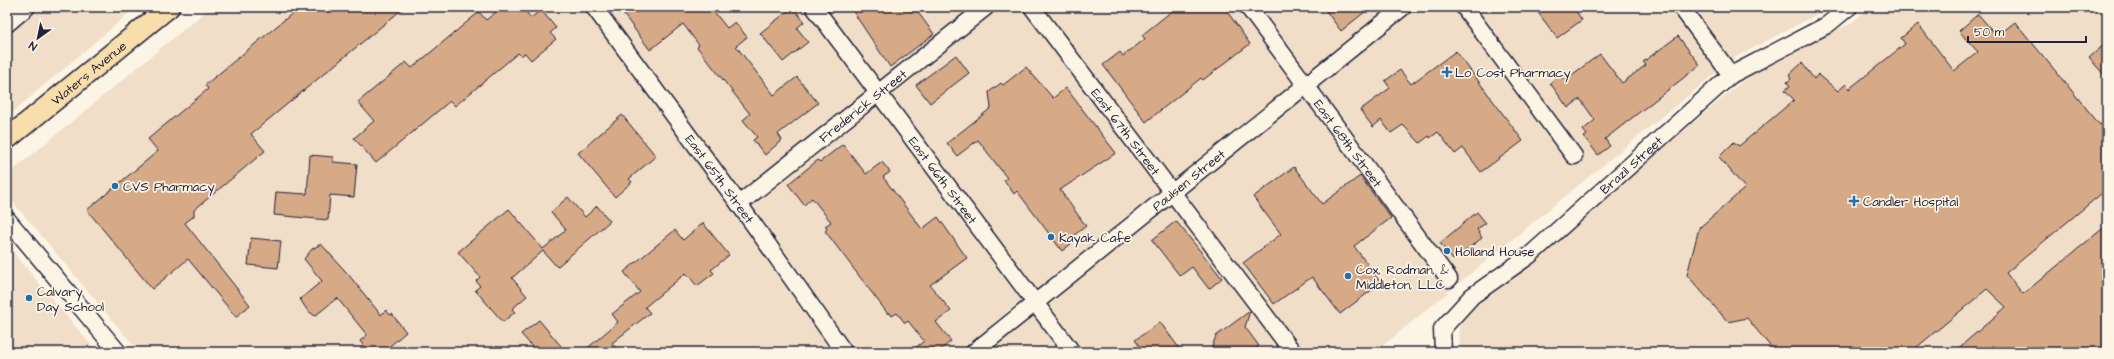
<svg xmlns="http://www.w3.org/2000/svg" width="2114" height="359" viewBox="0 0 2114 359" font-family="'Architects Daughter',sans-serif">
	<rect width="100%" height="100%" fill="#fcf5e5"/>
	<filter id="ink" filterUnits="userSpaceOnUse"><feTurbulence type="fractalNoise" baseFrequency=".025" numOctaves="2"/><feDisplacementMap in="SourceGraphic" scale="8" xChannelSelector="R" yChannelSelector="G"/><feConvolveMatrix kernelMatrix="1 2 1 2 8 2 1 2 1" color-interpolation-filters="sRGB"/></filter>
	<g filter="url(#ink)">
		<path fill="#f1dec9" d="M7,7H136L7,117Z
			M211,7H1831L1734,58L1375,352H139L7,195V175Z
			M1870,7H2107V352H1460L1459,323L1474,307L1770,58L1850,24Z
			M7,245L97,352H7Z"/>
		<path fill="#d6a987" stroke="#22223b" d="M300,7H405L251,134L265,151L194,210V216L185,223L250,305L236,317L188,259L152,289L87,210L158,151L148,139L208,89L205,85Z
			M502,7H522L531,18L541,10L556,28L550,33L556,39L531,60L525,53L521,56L518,53L455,106L450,101L376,163L354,138L374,121L358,102L406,62L412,68L479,12L486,20Z
			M618,7H710L727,28L735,22L747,37L736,46L774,95L797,77L818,103L778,134L782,140L765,155L753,140L757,137L743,120L750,114L697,47L699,45L683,24L650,50Z
			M793,7L804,22L797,28L808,42L783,62L760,33Z
			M850,7H914L934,34L890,67Z
			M1177,7H1224L1250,44L1203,80L1201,78L1146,122L1103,65L1120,52L1123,56L1145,39L1142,35Z
			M1323,7H1371L1341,31Z
			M1534,7H1573L1582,20L1557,38Z
			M1978,14L1997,36L2015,22L2100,125L2107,120V189L2006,273L2023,294L2107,225V352H1954L2006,307L1987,289L1911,352H1775L1747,318L1728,322L1687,275L1699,228L1745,188L1719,157L1734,142L1739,146L1794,100L1785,90L1790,86L1787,82L1791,79L1789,75L1802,63L1814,79L1818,74L1838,91L1846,84L1849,89L1905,44L1901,38L1918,24L1954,71L1978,52L1959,31Z
			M1678,36L1700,65L1605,139L1610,146L1598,155L1584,137L1587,135L1583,130L1595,120L1580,99L1568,108L1550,83L1561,75L1565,80L1600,54L1622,83L1646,65L1643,62Z
			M2107,42V78L2089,58Z
			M1456,51L1523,141L1481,172L1463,148L1455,154L1438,132L1430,138L1429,136L1420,143L1403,125L1391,133L1381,120L1373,127L1360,110L1390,88L1385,81L1400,70L1411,84Z
			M956,55L969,73L930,103L916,85Z
			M1026,67L1053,98L1066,88L1116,153L1060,190L1086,226L1068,240L1071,244L1062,251L1017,191L1014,194L1004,180L1007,178L978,140L957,156L947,143L991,108L989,92L1001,83L1003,85Z
			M622,115L656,156L629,179L632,182L615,197L578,153Z
			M843,144L866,174L882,162L890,172L883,177L922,229L938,217L967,258L930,285L951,311L936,322L951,341L938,352H910L924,341L908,321L905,323L897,313L892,316L889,312L888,314L825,231L827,229L825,226L831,222L812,198L804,205L788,184L818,160L820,162Z
			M310,155L333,157V162L357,164L354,197L330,195L328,220L274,215L276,192L307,194Z
			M1294,167L1322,204L1360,176L1391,218L1354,246L1381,283L1340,314L1312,277L1274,304L1243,263L1281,234L1253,197Z
			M568,197L585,217L597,206L610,221L557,267L543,251L512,278L527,296L512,309L515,312L503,322L475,290L480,286L476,281L480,277L458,252L509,209L543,249L566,230L551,212Z
			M1477,212L1486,223L1477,229L1482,238L1453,260L1440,243Z
			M1176,221L1222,278L1209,289L1192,267L1180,276L1152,240Z
			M703,223L729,255L711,270L714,273L697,286L686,273L645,307L650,313L612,343L619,352H583L618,322L612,314L640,292L624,272L675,230L683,240Z
			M251,238L281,241L278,268L248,265Z
			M321,244L348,274L381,315L386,310L390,315L392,314L406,332L390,346L395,352H368L360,341L367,335L337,298L315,316L307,310L300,299L322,281L304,259L312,249Z
			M1250,311L1245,327L1259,346L1251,352H1210L1216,336Z
			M539,320L566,352H537L521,334Z
			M1160,322L1182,352H1144L1135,340Z"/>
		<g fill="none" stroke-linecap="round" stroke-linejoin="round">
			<defs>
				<g id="minor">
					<path id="s1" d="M594,7L739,204L844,352"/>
					<path id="s2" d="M814,7L1072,352"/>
					<path id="s3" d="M1032,7L1293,352"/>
					<path id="s4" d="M1248,7L1449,279"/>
					<path d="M1464,7L1574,156"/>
					<path d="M1681,7L1731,75"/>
					<path d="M7,24L27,7"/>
					<path id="s5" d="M739,204L986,7"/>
					<path d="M7,219L118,352"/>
					<path id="s6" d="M974,352L1403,7"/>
					<path id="s7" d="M1443,352L1442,329L1472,296L1530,255L1731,75L1827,25L1849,7"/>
				</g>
				<g id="major">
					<path id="s8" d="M7,139L169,7"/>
				</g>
			</defs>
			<use href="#minor" stroke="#22223b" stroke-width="19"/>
			<use href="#major" stroke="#22223b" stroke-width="23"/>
			<use href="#minor" stroke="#fcf5e5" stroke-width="16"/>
			<use href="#major" stroke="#f8deab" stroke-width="20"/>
		</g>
	</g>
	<g fill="#1f6fb2" stroke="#fcf5e5" stroke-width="1.5">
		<path d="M1445 66h4v4h4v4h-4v4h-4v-4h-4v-4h4z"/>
		<circle cx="115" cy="186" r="4"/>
		<path d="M1852 195h4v4h4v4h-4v4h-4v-4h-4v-4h4z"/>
		<circle cx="1051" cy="237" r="4"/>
		<circle cx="1447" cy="251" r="4"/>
		<circle cx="1348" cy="276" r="4"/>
		<circle cx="29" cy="298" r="4"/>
	</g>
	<g text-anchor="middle" stroke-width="3.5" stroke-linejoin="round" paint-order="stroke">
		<g font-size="13" fill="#22223b" stroke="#fcf5e5" text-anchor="start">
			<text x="1455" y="77">Lo Cost Pharmacy</text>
			<text x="123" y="191">CVS Pharmacy</text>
			<text x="1863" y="206">Candler Hospital</text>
			<text x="1059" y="242">Kayak Cafe</text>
			<text x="1455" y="256">Holland House</text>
			<text x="1356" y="274">Cox, Rodman, &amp;<tspan x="1356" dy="15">Middleton, LLC</tspan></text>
			<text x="37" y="296">Calvary<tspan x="37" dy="15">Day School</tspan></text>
		</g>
		<g font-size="13" fill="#22223b" stroke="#fcf5e5">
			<text dy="5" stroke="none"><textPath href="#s8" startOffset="105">Waters Avenue</textPath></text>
			<text dy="5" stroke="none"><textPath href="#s5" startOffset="158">Frederick Street</textPath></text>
			<text dy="5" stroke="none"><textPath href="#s3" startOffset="156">East 67th Street</textPath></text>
			<text dy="5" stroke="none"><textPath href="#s4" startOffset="169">East 68th Street</textPath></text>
			<text dy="5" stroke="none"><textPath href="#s7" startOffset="274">Brazil Street</textPath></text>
			<text dy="5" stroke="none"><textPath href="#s1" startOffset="213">East 65th Street</textPath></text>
			<text dy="5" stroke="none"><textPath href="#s2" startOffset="216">East 66th Street</textPath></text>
			<text dy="5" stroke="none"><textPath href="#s6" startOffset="275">Paulsen Street</textPath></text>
		</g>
	</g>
	<rect width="2114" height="359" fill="none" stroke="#fcf5e5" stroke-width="24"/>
	<rect x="12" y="12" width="2090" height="335" fill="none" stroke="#22223b" stroke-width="1.5" filter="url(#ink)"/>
	<g transform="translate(38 38) rotate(213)" stroke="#fcf5e5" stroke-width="3" paint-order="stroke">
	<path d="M0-3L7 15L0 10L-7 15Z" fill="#22223b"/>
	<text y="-6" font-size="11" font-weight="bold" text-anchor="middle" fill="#22223b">N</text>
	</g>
	<path d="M1968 36v6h118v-6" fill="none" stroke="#22223b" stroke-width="2"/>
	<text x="1974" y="36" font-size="12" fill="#22223b" stroke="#fcf5e5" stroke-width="3" paint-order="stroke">50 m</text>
</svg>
